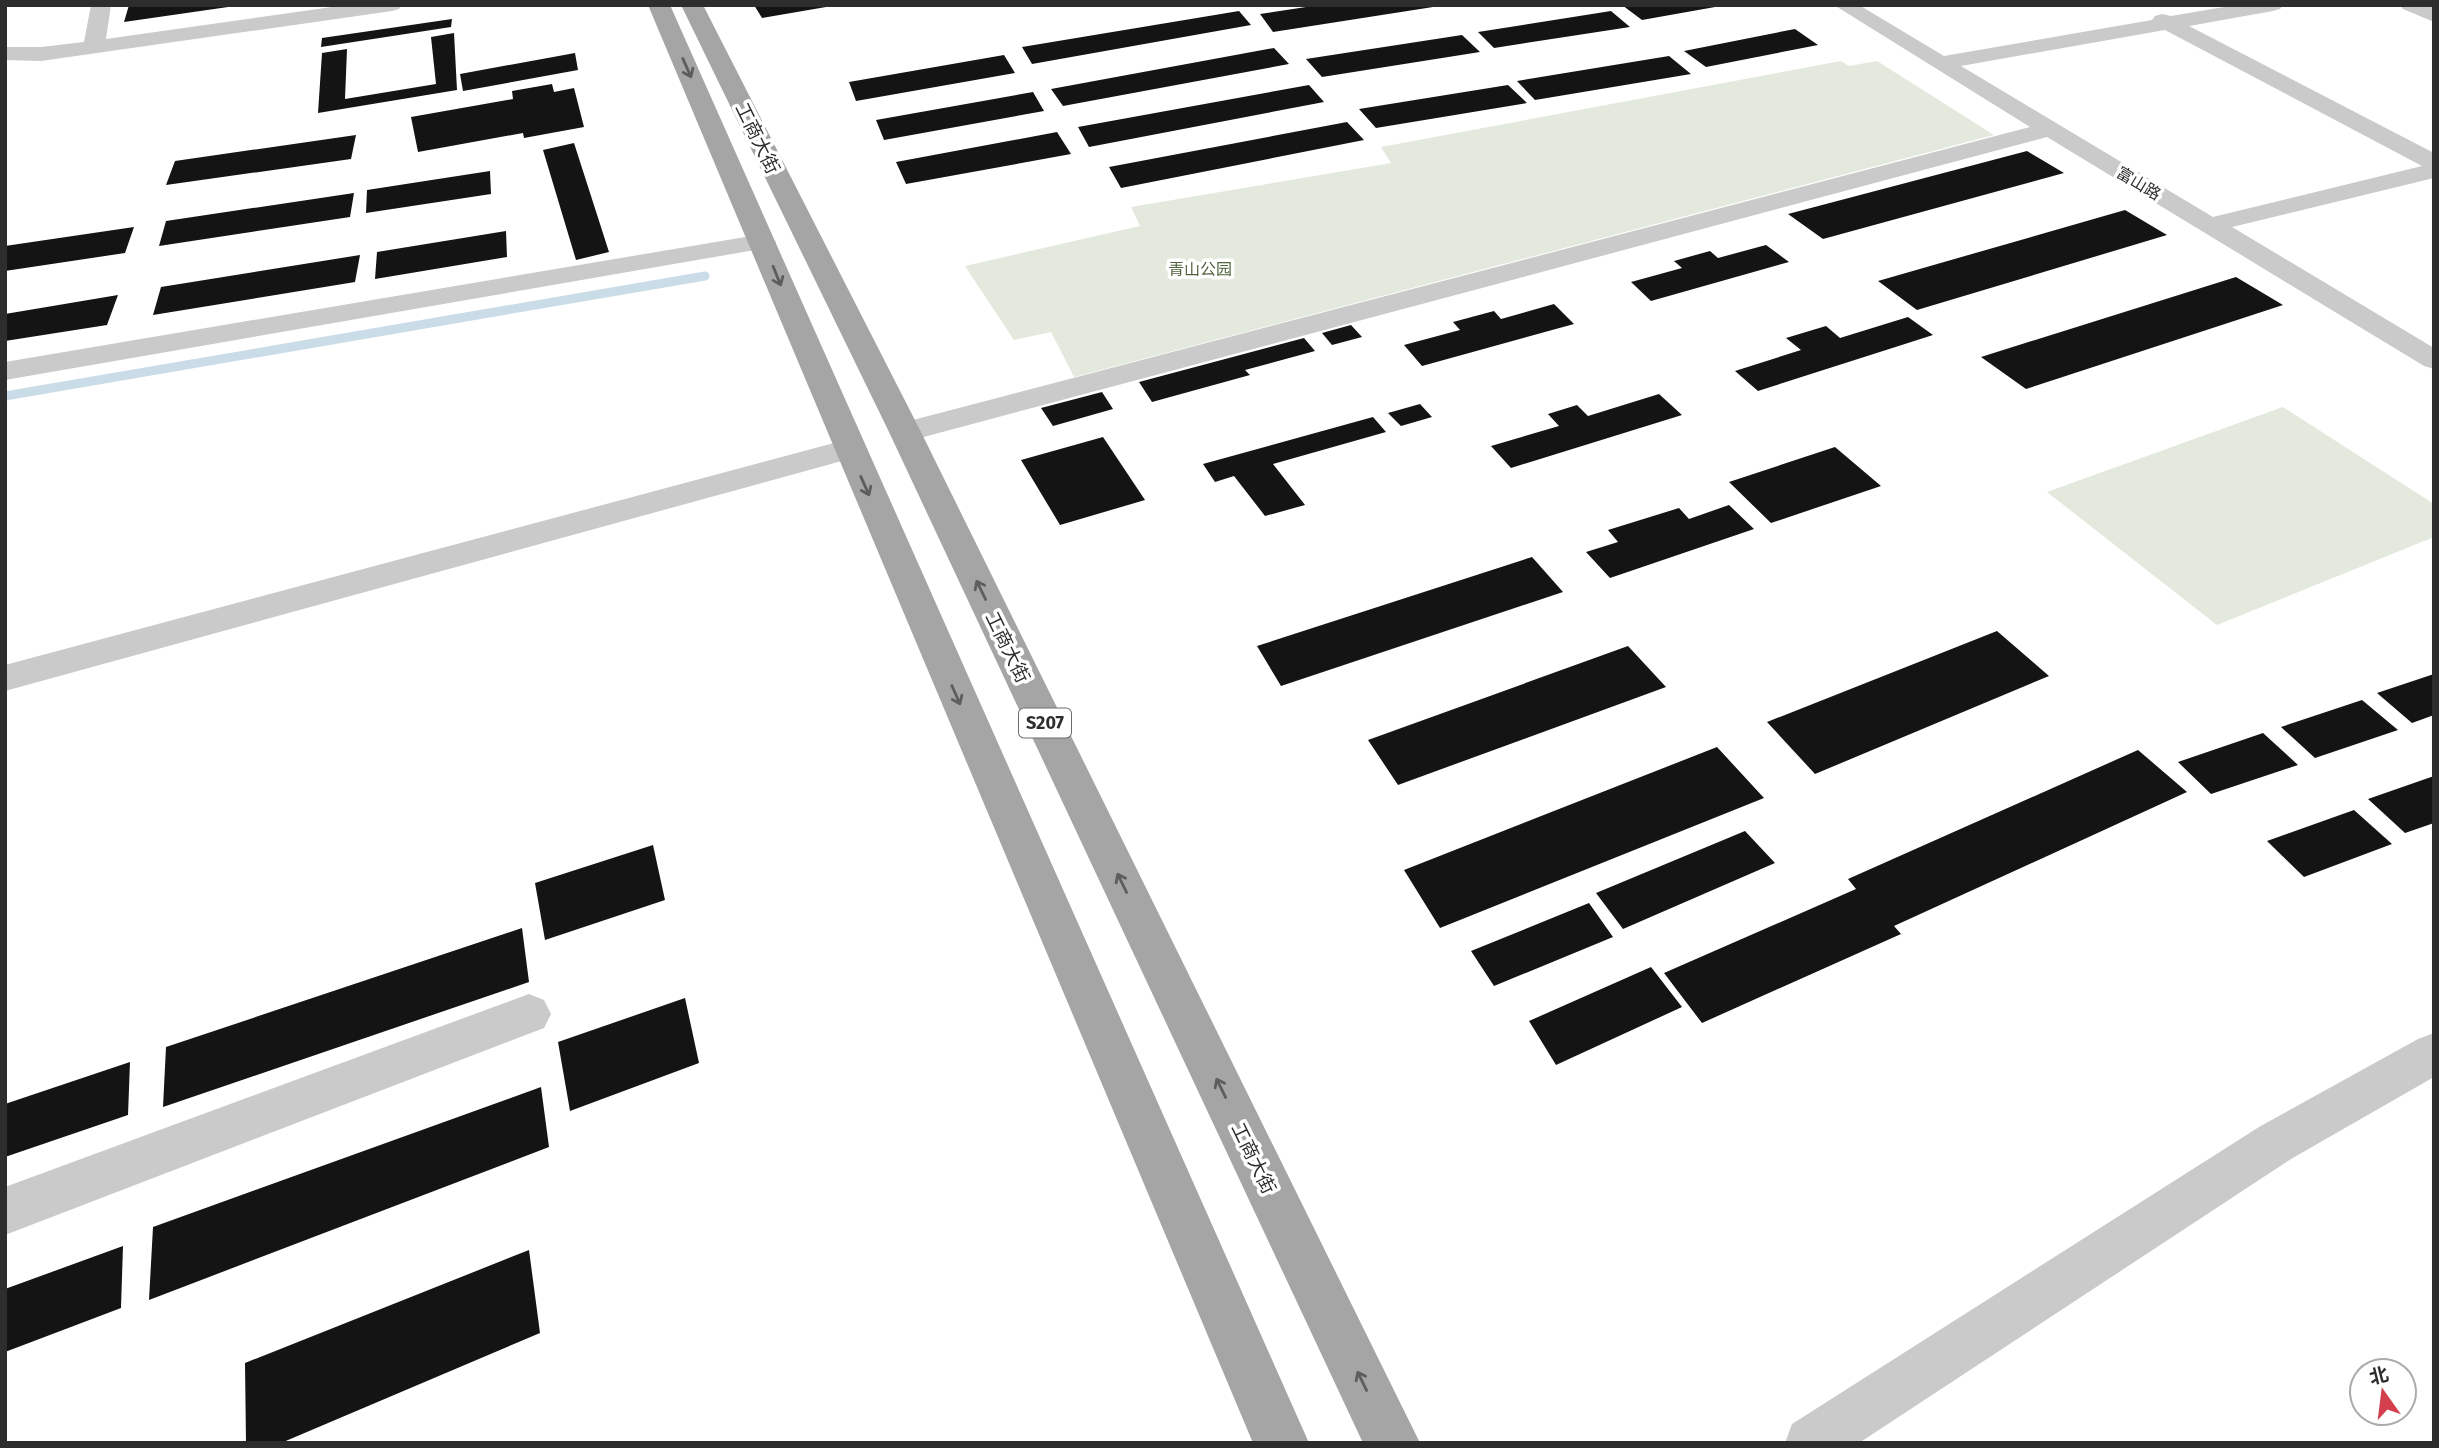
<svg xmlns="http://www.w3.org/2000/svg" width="2439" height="1448" viewBox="0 0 2439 1448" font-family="'Fira Sans','Noto Sans SC',sans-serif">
	<rect width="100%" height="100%" fill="#fff"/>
	<path fill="#e3e9dc" d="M1841,61L1849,66L1877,61L1994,135L1074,377L1051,332L1014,340L965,266L1140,226L1131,207L1391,163L1381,147Z
		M2283,407L2434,504V537L2217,625L2047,492Z"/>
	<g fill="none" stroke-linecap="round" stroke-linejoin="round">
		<path stroke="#cadce7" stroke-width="9" d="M5,396L705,276"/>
	</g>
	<path fill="#141414" d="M129,5H228V7L124,22Z
		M754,5H826V7L762,18Z
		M1319,5H1433V7L1273,32L1260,14Z
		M1622,5H1715V7L1642,20Z
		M1239,11L1251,25L1032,64L1022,47Z
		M1611,11L1630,27L1494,48L1478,32Z
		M452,19L451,27L321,47L322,38Z
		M1795,29L1818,45L1706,67L1684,51Z
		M454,33L457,90L318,113L322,53L347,49L345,99L436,84L431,37Z
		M1462,35L1480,52L1322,77L1306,59Z
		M1274,48L1289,64L1063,106L1051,89Z
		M575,53L578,70L463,91L460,74Z
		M1004,55L1015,73L856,101L849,82Z
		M1669,56L1691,74L1535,100L1517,81Z
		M552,84L554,92L574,88L584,127L524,138L523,133L418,152L411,117L513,99L512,91Z
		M1309,85L1324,102L1089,147L1078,127Z
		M1508,85L1527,103L1376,128L1359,109Z
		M1033,92L1044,111L884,140L876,120Z
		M1347,122L1364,140L1121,188L1109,167Z
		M1057,132L1071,154L906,184L896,162Z
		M356,135L351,159L166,185L175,161Z
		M574,143L609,252L576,260L543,150Z
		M2027,151L2064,173L1823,239L1788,214Z
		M490,171L491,194L366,213L367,190Z
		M354,193L350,217L159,246L166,221Z
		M2125,210L2167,235L1917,310L1878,281Z
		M134,227L125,253L5,271V246Z
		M506,231L507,257L375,279L377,252Z
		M1766,245L1789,262L1651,301L1631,282L1682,268L1674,261L1710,251L1718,258Z
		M360,255L355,282L153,315L161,287Z
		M2236,277L2283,305L2026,389L1981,357Z
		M118,295L107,325L5,341V314Z
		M1554,304L1574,324L1422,366L1404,345L1460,330L1453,322L1494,311L1501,319Z
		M1908,317L1933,335L1758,391L1735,371L1801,350L1786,338L1826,326L1840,338Z
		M1351,325L1362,337L1332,345L1322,333Z
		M1304,338L1315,351L1245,370L1250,375L1152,402L1139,382Z
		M1102,392L1113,409L1053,426L1041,408Z
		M1659,394L1682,415L1511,468L1491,446L1559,426L1548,414L1577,405L1588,416Z
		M1420,404L1432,417L1401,426L1388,413Z
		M1373,417L1386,432L1273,464L1305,505L1265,516L1234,476L1215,482L1203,464Z
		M1103,437L1145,500L1060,525L1021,460Z
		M1835,447L1881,486L1771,523L1729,482Z
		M1729,505L1754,529L1610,578L1586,552L1618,542L1608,530L1679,508L1689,519Z
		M1532,557L1563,592L1281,686L1257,646Z
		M1997,631L2049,676L1815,774L1767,722Z
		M1628,646L1666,687L1398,785L1368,740Z
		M2434,674V715L2412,723L2377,693Z
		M2362,700L2398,730L2315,758L2281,727Z
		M2263,733L2298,765L2211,794L2178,762Z
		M1717,747L1764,798L1440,928L1404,870Z
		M2138,750L2187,792L1894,926L1901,934L1702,1023L1664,973L1856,889L1848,879Z
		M2434,776V823L2405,833L2368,799Z
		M2354,810L2392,844L2304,877L2267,841Z
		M1745,831L1775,863L1623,929L1596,893Z
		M653,845L665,900L545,940L535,883Z
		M1589,903L1613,937L1494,986L1471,951Z
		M522,928L529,982L163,1107L166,1047Z
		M1651,967L1682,1007L1556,1065L1529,1021Z
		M685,998L699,1063L570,1111L558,1042Z
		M130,1062L128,1115L5,1157V1104Z
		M541,1087L549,1147L149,1300L153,1227Z
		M123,1246L121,1308L5,1352V1289Z
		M529,1250L540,1333L281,1443H246L245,1363Z"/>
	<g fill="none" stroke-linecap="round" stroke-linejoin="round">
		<path fill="#cacaca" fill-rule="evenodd" d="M91,5H111L106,39L346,5H402L399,9L392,11L41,61L5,60V47H41L84,42Z
			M1834,5H1859L1944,56L2152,20L2155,16L2162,14L2171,16L2236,5H2283L2280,9L2273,11L2189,26L2434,153V178L2232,227L2434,348V369L2424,366L2047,137L905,442L894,439L890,432L894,425L2030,127ZM2165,30L2422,166L2213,217L1961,66Z
			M2400,5H2427L2434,8V22L2403,9Z
			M763,234L772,237L776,242L772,247L5,380V362Z
			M849,439L860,442L864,449L860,456L5,691V665Z
			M529,994L544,1000L551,1014L544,1028L5,1235V1187Z
			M2434,1033V1077L2291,1159L1859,1443H1785L1792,1424L2259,1127L2418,1039Z"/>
		<path fill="#a5a5a5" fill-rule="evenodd" d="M648,5H670L1309,1443H1253Z
			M681,5H703L921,432L1420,1443H1363L889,432Z"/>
	</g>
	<defs><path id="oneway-shaft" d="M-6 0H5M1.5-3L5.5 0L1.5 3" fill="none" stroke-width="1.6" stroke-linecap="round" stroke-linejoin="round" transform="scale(1.75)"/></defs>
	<g stroke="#5d5d5d">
		<use href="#oneway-shaft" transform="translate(687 68) rotate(66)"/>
		<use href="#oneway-shaft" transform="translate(777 276) rotate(68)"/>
		<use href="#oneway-shaft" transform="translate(865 486) rotate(66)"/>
		<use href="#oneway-shaft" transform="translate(981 590) rotate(-116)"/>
		<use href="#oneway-shaft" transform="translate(956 695) rotate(66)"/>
		<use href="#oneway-shaft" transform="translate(1122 883) rotate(-116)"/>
		<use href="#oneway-shaft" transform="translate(1221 1088) rotate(-116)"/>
		<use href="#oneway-shaft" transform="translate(1362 1381) rotate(-116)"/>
	</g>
	<g text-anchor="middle" stroke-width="7" stroke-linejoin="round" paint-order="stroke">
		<g font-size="16" fill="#2d2d2d" stroke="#fff">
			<text transform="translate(2139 183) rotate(31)" y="6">富山路</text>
		</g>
		<g font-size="16" fill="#51643f" stroke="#fff">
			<text x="1200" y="275">青山公园</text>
		</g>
		<rect fill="#fff" stroke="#6c6c6c" stroke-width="2" x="1019" y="708.5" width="52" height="29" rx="5"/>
		<g font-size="18" font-weight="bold" fill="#2d2d2d">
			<text x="1045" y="729">S207</text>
		</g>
		<g font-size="19" fill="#2d2d2d" stroke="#fff">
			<text transform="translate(758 138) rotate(64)" y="7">工商大街</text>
			<text transform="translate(1008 647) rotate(64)" y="7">工商大街</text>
			<text transform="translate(1254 1158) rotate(64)" y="7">工商大街</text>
		</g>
	</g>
	<rect width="2439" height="1448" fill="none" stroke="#2d2d2d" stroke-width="14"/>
	<g transform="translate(2383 1392) rotate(346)"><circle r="33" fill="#ffffff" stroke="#ababab" stroke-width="2"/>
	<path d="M0-5L12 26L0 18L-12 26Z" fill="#d43f4e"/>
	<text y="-10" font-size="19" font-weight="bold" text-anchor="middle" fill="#2d2d2d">北</text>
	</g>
</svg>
